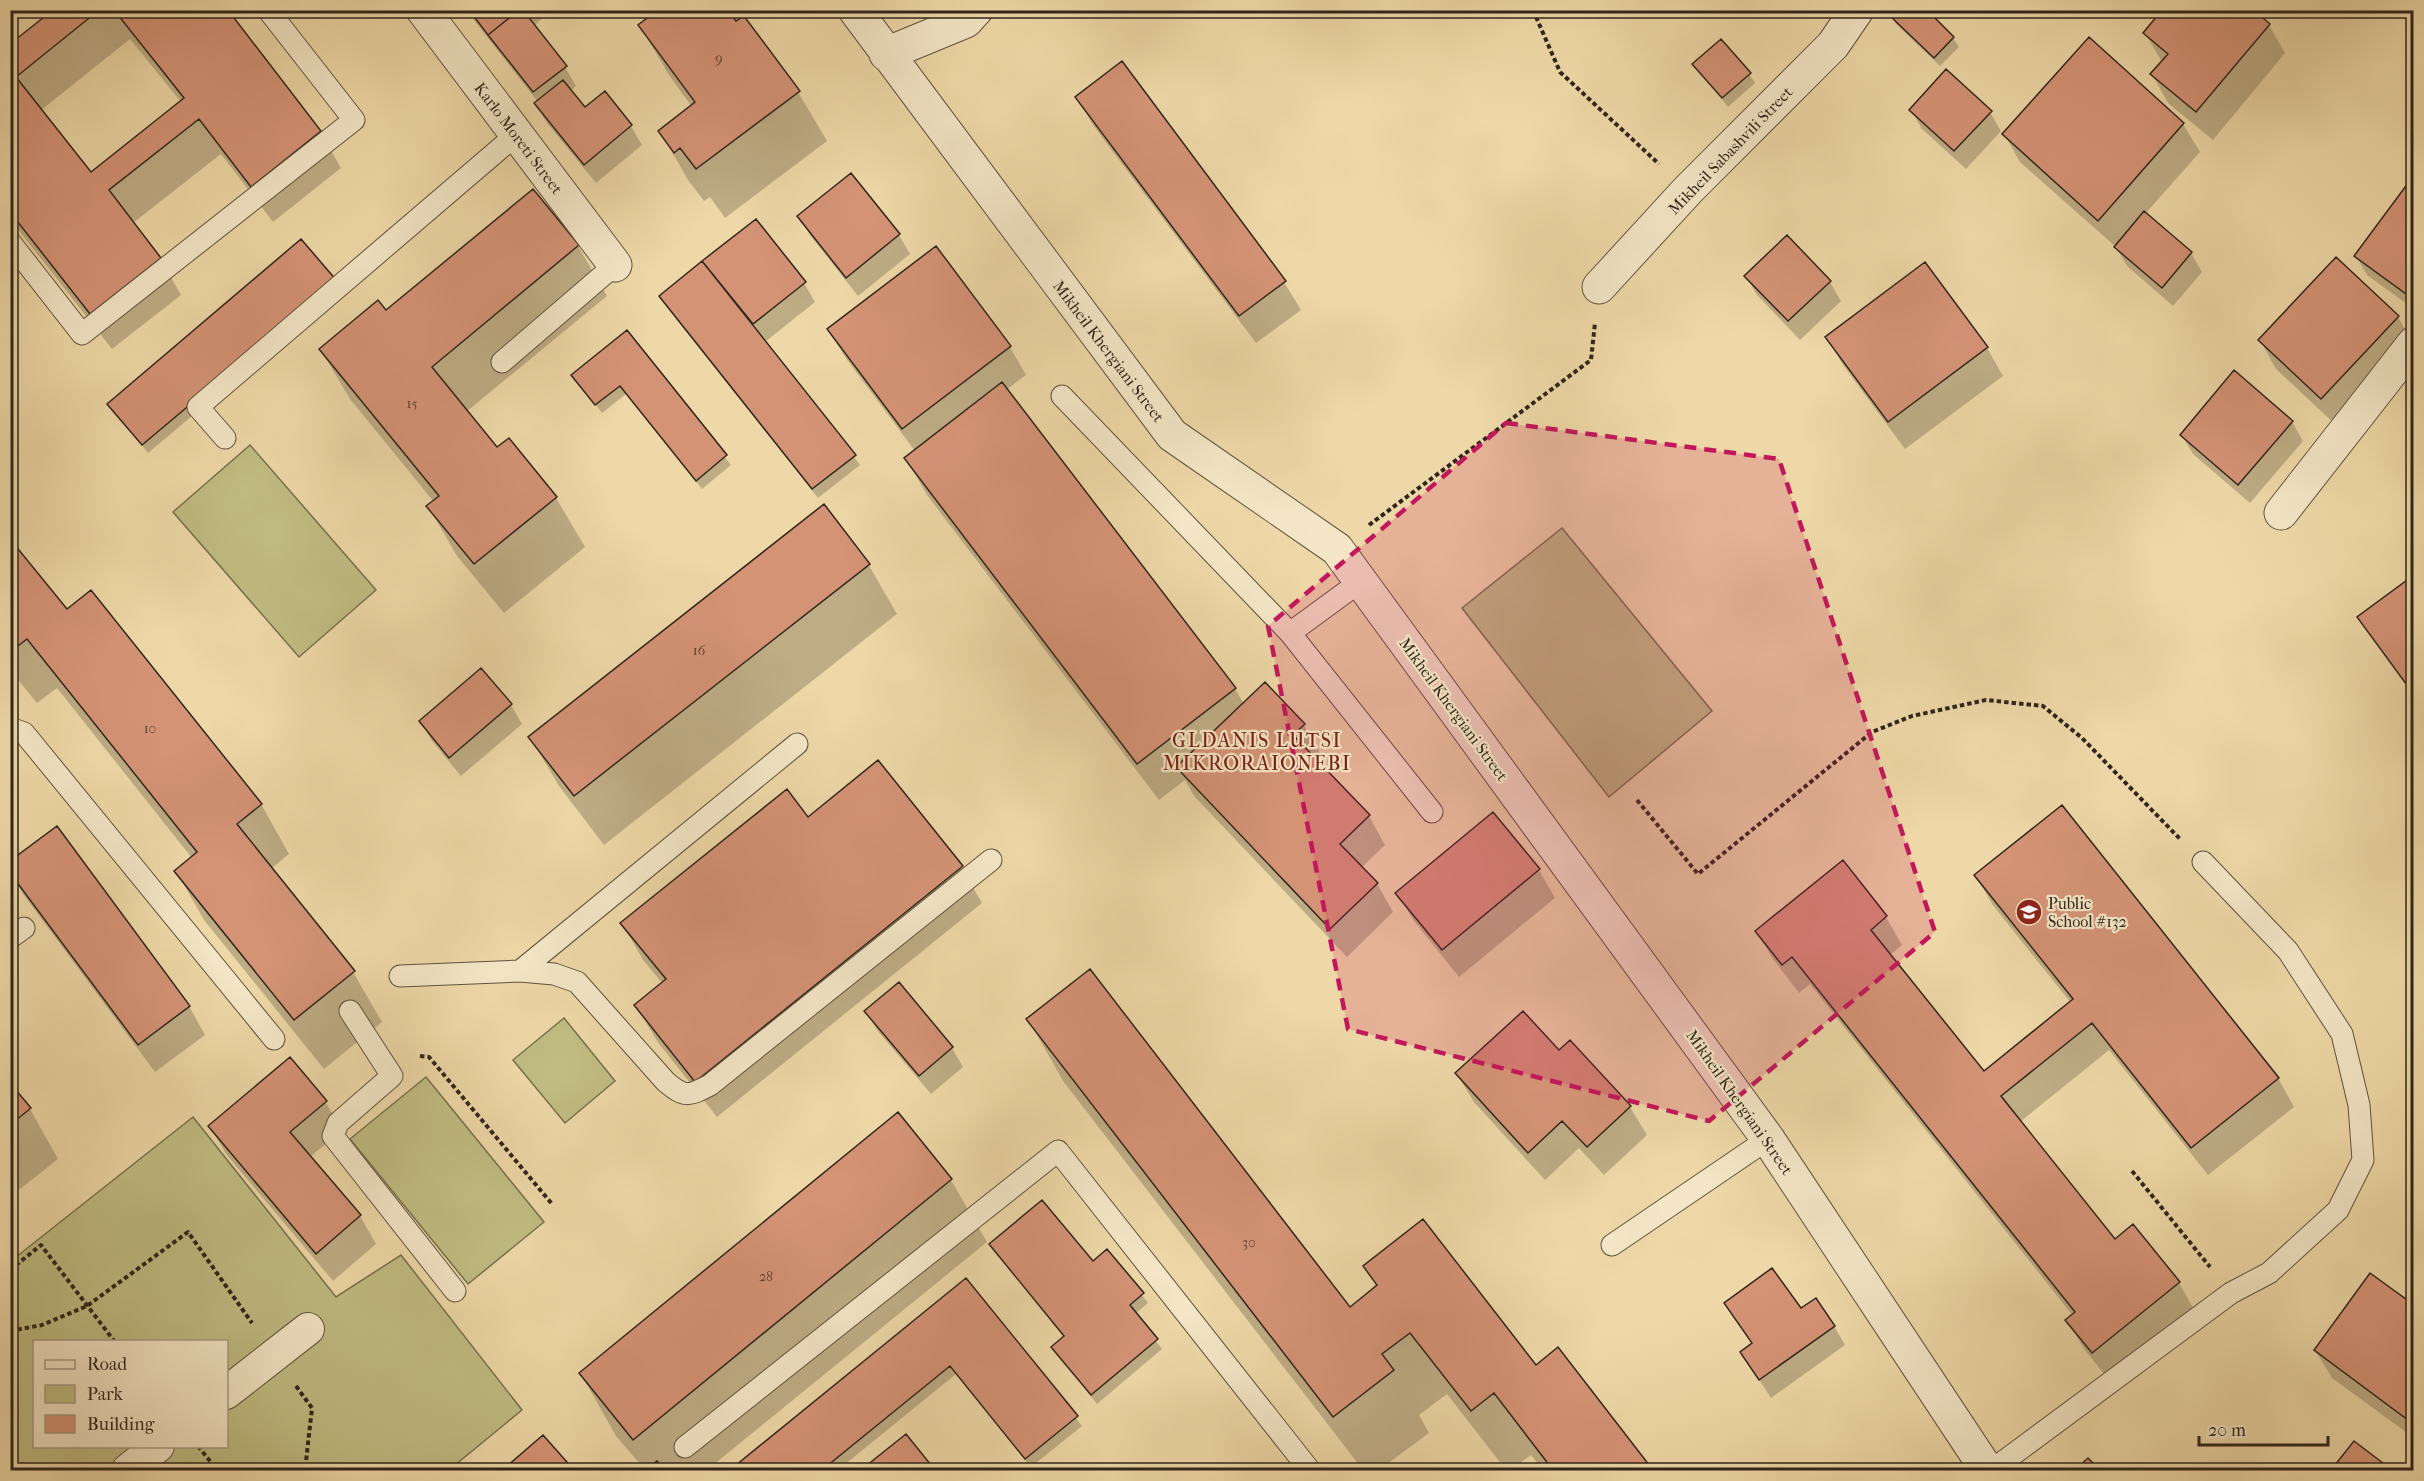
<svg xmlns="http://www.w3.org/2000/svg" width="2424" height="1481" viewBox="0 0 2424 1481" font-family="'IM FELL French Canon',serif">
	<rect width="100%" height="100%" fill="#eed8a7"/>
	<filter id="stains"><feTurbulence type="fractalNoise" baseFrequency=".00333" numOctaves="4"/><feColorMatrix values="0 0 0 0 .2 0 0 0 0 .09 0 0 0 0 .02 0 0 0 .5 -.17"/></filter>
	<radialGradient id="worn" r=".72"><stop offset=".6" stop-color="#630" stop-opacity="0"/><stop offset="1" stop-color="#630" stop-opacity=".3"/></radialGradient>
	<path fill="#c0bc82" stroke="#78704e" stroke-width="1.5" fill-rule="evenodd" d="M250,445L376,590L299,657L173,512Z
		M1562,528L1712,711L1609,797L1462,608Z
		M564,1018L615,1081L565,1123L513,1060Z
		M426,1077L544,1222L468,1284L350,1139Z
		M193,1117L336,1297L401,1255L522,1410L449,1470H11V1261ZM34,1342H226V1446H34Z"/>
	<path fill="#0003" fill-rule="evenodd" d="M56,10H226L320,131L341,168L273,222L221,154L133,223L160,258L181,295L112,349L10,219V46ZM130,39L181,102L91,174L40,111Z
		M466,10H551L534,26L565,67L576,86L570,91L585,109L605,93L631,126L642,145L596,183L547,123L536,104L538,102Z
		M1891,15L1953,38L1959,47L1940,66L1896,24Z
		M2269,25L2285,53L2213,140L2168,103L2152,74L2162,62L2145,33Z
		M640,26L798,92L827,141L725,218L710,197L704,201L688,180L660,131L692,107L669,75Z
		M2089,39L2183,124L2200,152L2145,214L2191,253L2202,272L2173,306L2127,266L2116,247L2020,162L2004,134Z
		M1694,64L1749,74L1755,83L1728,107Z
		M1077,97L1284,282L1301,310L1256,343L1093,125Z
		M1911,110L1990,112L2001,131L1966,169L1922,129Z
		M851,175L899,235L910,254L858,296L810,235L799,216Z
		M2414,177V309L2367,275L2356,256Z
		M533,191L578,246L607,296L466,412L497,449L556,498L585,547L504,613L457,556L428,506L434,502L350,399L321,350L386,312Z
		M755,221L804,283L815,302L765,342L860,465L818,498L661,297Z
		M2336,259L2398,317L2414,345L2338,427L2276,369L2260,340Z
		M1746,276L1830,282L1841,301L1800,340L1757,295Z
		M341,291L148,453L109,404Z
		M828,329L1010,347L1026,375L1006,390L1235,689L1244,704L1265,684L1304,725L1320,753L1314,759L1369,816L1385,845L1361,868L1377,884L1393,912L1347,957L1194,796L1185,780L1159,800L927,495L906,459L915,451L845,357Z
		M627,332L731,465L702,489L626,394L602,413L573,375Z
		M1827,337L1987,348L2003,376L1905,449L1843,365Z
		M2292,422L2303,441L2250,503L2193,454L2182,435Z
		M10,542L66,611L261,804L289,854L271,869L353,972L382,1022L324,1069L204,920L176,871L192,858L57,688L37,703L10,670Z
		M868,564L897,614L604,845L559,786L530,737Z
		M2414,577V696L2359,618Z
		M481,671L511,705L522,724L461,776L432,741L421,722Z
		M1493,814L1539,870L1555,898L1459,977L1414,921L1397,893Z
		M808,819L961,867L982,903L717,1117L657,1041L636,1005L663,984L643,960L622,923Z
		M10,872L189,1006L205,1035L155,1072L23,894Z
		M1976,876L2278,1078L2294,1107L2208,1175L2109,1050L2020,1122L2115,1241L2179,1283L2195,1311L2109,1380L2084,1349L2067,1320L2073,1316L1810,984L1799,993L1773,959L1756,931L1886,917L1902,945L1889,956L1983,1073L2071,1003L1992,904Z
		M866,1011L952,1048L963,1067L931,1094L877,1030Z
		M1028,1019L1350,1309L1377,1287L1365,1266L1535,1367L1558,1349L1651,1470H1543L1531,1455L1510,1470H1506L1447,1394L1419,1415L1429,1433L1379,1470H1363L1063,1081Z
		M1570,1042L1630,1107L1647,1135L1604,1175L1579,1148L1545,1180L1474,1102L1457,1074L1559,1052Z
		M10,1086L30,1109L58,1159L10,1197Z
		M325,1101L342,1130L310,1157L360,1216L376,1244L333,1281L226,1154L210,1126Z
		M951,1180L987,1242L707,1470H645L616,1436L581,1374Z
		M991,1245L1093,1263L1107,1251L1148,1303L1135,1314L1162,1349L1097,1404L1053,1348L1065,1337Z
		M966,1280L1082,1426L1031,1467L956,1374L838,1470H732Z
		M1726,1303L1801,1310L1834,1326L1845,1345L1771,1398L1742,1353L1753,1345Z
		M2414,1307V1438L2332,1378L2315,1350Z
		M906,1436L933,1470H863Z
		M543,1437L572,1470H511L509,1466Z
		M2354,1443L2390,1470H2333Z
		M1157,1464L1162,1470H1149Z"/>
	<path fill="#d59376" stroke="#2f251b" stroke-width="1.5" d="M53,10H99L16,77L91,172L184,98L114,10H228L321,131L251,187L199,119L109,190L161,258L90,314L10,212V44Z
		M469,10H519L488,35Z
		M519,10H523L567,66L533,92L488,35Z
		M658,10H728L736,21L744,16L800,91L696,169L680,148L674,153L658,131L695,102L638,25Z
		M1893,10H1927L1954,37L1934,58L1889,15Z
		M2162,10H2254L2270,24L2196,112L2150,74L2168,54L2143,33Z
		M2089,37L2184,123L2098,221L2002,134Z
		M1721,39L1751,73L1722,98L1692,64Z
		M1122,61L1286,281L1239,316L1075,97Z
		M1946,69L1992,111L1954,151L1909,110Z
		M563,80L585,107L605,91L632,125L584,165L534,103Z
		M851,173L900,234L846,278L797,216Z
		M2414,175V299H2413L2354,256Z
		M533,189L579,245L432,367L497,447L509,438L557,497L474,564L426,506L439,496L319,349L378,300L386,310Z
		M2144,211L2192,252L2162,288L2114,247Z
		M756,219L806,282L753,324L702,261Z
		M1787,235L1831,281L1788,321L1744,276Z
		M301,239L337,281L142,445L107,404Z
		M936,246L1011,346L902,429L827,329Z
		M2336,257L2399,316L2321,399L2258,340Z
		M702,261L856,455L812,489L659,296Z
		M1925,262L1988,347L1888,422L1825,337Z
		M627,330L727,455L696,481L620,386L595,405L571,375Z
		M2234,370L2293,421L2238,485L2180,435Z
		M1002,382L1236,688L1137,764L904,458Z
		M824,504L870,564L574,796L528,737Z
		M10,539L67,609L91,590L262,804L237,824L355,971L294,1020L174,871L197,852L27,639L10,652Z
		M2414,575V691L2412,692L2357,617Z
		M481,668L512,704L449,758L419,721Z
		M1265,682L1305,724L1293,735L1370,815L1340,844L1378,883L1330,929L1176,767Z
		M878,760L963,866L695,1082L634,1005L666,979L620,923L787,789L808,817Z
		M2062,805L2279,1078L2191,1148L2092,1023L2001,1096L2115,1239L2133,1224L2180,1282L2092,1353L2065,1320L2075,1312L1792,957L1782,965L1755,931L1843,860L1887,916L1871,930L1984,1071L2073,999L1974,875Z
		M1493,812L1540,869L1442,950L1395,893Z
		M57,826L190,1006L138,1045L10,873V861Z
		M1090,969L1350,1307L1377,1285L1363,1266L1423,1219L1536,1365L1558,1347L1653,1470H1553L1494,1393L1471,1411L1410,1333L1382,1354L1394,1370L1333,1417L1026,1019Z
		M899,982L953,1047L919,1076L864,1011Z
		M1523,1011L1559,1050L1570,1040L1631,1106L1587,1147L1562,1121L1528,1153L1455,1073Z
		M290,1057L327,1101L290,1132L361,1215L316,1254L208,1126Z
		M10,1083L31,1108L10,1125Z
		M898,1112L952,1179L633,1440L579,1373Z
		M1042,1200L1093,1261L1107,1249L1144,1293L1130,1305L1158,1339L1091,1395L1051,1347L1064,1336L989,1244Z
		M1772,1268L1801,1308L1816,1298L1835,1326L1759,1380L1740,1352L1752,1343L1724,1303Z
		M2370,1273L2414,1305L2412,1423L2314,1350Z
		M966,1278L1078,1416L1025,1459L950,1366L822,1470H730Z
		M906,1434L935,1470H861Z
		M543,1435L574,1470H510L507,1466Z
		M2354,1441L2392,1470H2331Z
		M2088,1458L2100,1470H2075Z
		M657,1461L665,1470H645Z"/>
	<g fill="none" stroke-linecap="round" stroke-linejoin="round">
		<defs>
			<path id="service" d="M10,242L82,334L354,120L268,10
				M502,362L615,265
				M1062,396L1290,633L1432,812
				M225,438L198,407L517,134
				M1290,633L1361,581
				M10,728L24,733L274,1039
				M10,938L24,928
				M520,971L797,744
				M400,976L520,971L554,974L577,982L666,1082C685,1098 689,1096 710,1085L991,860
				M350,1011L392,1076L338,1123L333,1136L455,1291
				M1612,1245L1768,1139
				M685,1447L1058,1151L1308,1468
				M1992,1470L2231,1293L2269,1273L2338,1210L2363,1160L2359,1105L2342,1034L2288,951L2203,862"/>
			<path id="pedestrian" d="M226,1393L308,1329
				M128,1470L158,1446"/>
			<path id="minor" d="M423,10L615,265
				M855,10L1172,435L1337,549L1768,1139L1987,1470
				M886,54L966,21L976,10
				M1599,287L1688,190L1833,45L1857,10
				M2281,513L2414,343"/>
		</defs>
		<use href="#service" stroke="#5f523e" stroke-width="23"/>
		<use href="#pedestrian" stroke="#5f523e" stroke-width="34"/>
		<use href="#minor" stroke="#5f523e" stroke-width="35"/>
		<path stroke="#2f251b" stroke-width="4" stroke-dasharray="4.5 3" stroke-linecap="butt" d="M1533,10L1560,72L1659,164
			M1369,525L1591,360L1595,323
			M1637,800L1698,874L1872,732L1912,716L1986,700L2043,706L2082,738L2181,840
			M420,1056L429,1057L552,1204
			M2132,1171L2210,1267
			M10,1270L41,1245L115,1342
			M10,1331L42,1325L87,1306L188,1232L252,1323
			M296,1386L312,1408L305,1470
			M198,1446L217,1470"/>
		<use href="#service" stroke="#f4e6c6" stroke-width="21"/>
		<use href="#pedestrian" stroke="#f4e6c6" stroke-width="32"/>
		<use href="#minor" stroke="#f4e6c6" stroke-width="33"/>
	</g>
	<path fill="#c2185b" fill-opacity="0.2" stroke="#c2185b" stroke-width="4.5" stroke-dasharray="12 8" stroke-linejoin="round" d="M1506,423L1779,459L1935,932L1709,1121L1348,1029L1268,626Z"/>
	<defs>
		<symbol id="school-disc" viewBox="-11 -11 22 22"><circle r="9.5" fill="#8f2418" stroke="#f4e6c6"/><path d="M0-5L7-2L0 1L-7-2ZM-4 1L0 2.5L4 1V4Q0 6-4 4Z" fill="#fff"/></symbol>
	</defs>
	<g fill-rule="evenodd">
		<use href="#school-disc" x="2014" y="897" width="30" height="30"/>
	</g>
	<g text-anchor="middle" stroke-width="4.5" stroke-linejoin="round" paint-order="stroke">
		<g font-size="14" fill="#584032">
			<text x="719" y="63">9</text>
			<text x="412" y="408">15</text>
			<text x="699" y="655">16</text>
			<text x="150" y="733">10</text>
			<text x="1249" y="1247">30</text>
			<text x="766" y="1281">28</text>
		</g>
		<g font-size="16" fill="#2f251b" stroke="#f4e6c6">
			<text transform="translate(519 138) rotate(53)" y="6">Karlo Moreti Street</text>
			<text transform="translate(1730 150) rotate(-46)" y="6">Mikheil Sabashvili Street</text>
			<text transform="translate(1109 351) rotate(53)" y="6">Mikheil Khergiani Street</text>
			<text transform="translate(1454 709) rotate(54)" y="6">Mikheil Khergiani Street</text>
			<text transform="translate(1740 1102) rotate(55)" y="6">Mikheil Khergiani Street</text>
		</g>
		<g font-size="16" fill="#2f251b" stroke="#f4e6c6" text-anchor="start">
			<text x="2048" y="909">Public<tspan x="2048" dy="18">School #132</tspan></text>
		</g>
		<g font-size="20" letter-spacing="1.5" fill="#7a1f14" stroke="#f4e6c6">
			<text x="1257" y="747">GLDANIS LUTSI<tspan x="1257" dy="23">MIKRORAIONEBI</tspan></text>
		</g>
	</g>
	<rect width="2424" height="1481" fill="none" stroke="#eed8a7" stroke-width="36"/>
	<rect x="12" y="12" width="2400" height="1457" fill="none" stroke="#2f251b" stroke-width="3"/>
	<rect x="18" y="18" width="2388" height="1445" fill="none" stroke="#2f251b" stroke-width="1.5"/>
	<rect x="33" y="1340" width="195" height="108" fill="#f4e6c6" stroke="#a59982" stroke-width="1.5"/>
	<rect x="45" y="1360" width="30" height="9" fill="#f4e6c6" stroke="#a59982" stroke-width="1.5"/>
	<text x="87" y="1370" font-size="18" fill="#2f251b">Road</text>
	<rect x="45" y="1385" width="30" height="18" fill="#c0bc82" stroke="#a59982" stroke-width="1.5"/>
	<text x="87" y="1400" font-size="18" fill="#2f251b">Park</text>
	<rect x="45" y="1415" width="30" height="18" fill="#d59376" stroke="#a59982" stroke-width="1.5"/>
	<text x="87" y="1430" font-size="18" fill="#2f251b">Building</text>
	<path d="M2199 1436v9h129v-9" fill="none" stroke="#2f251b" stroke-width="3"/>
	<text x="2208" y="1436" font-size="18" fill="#2f251b" stroke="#f4e6c6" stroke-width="4.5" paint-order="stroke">20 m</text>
	<rect width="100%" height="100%" filter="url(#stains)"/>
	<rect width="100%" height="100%" fill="url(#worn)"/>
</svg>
